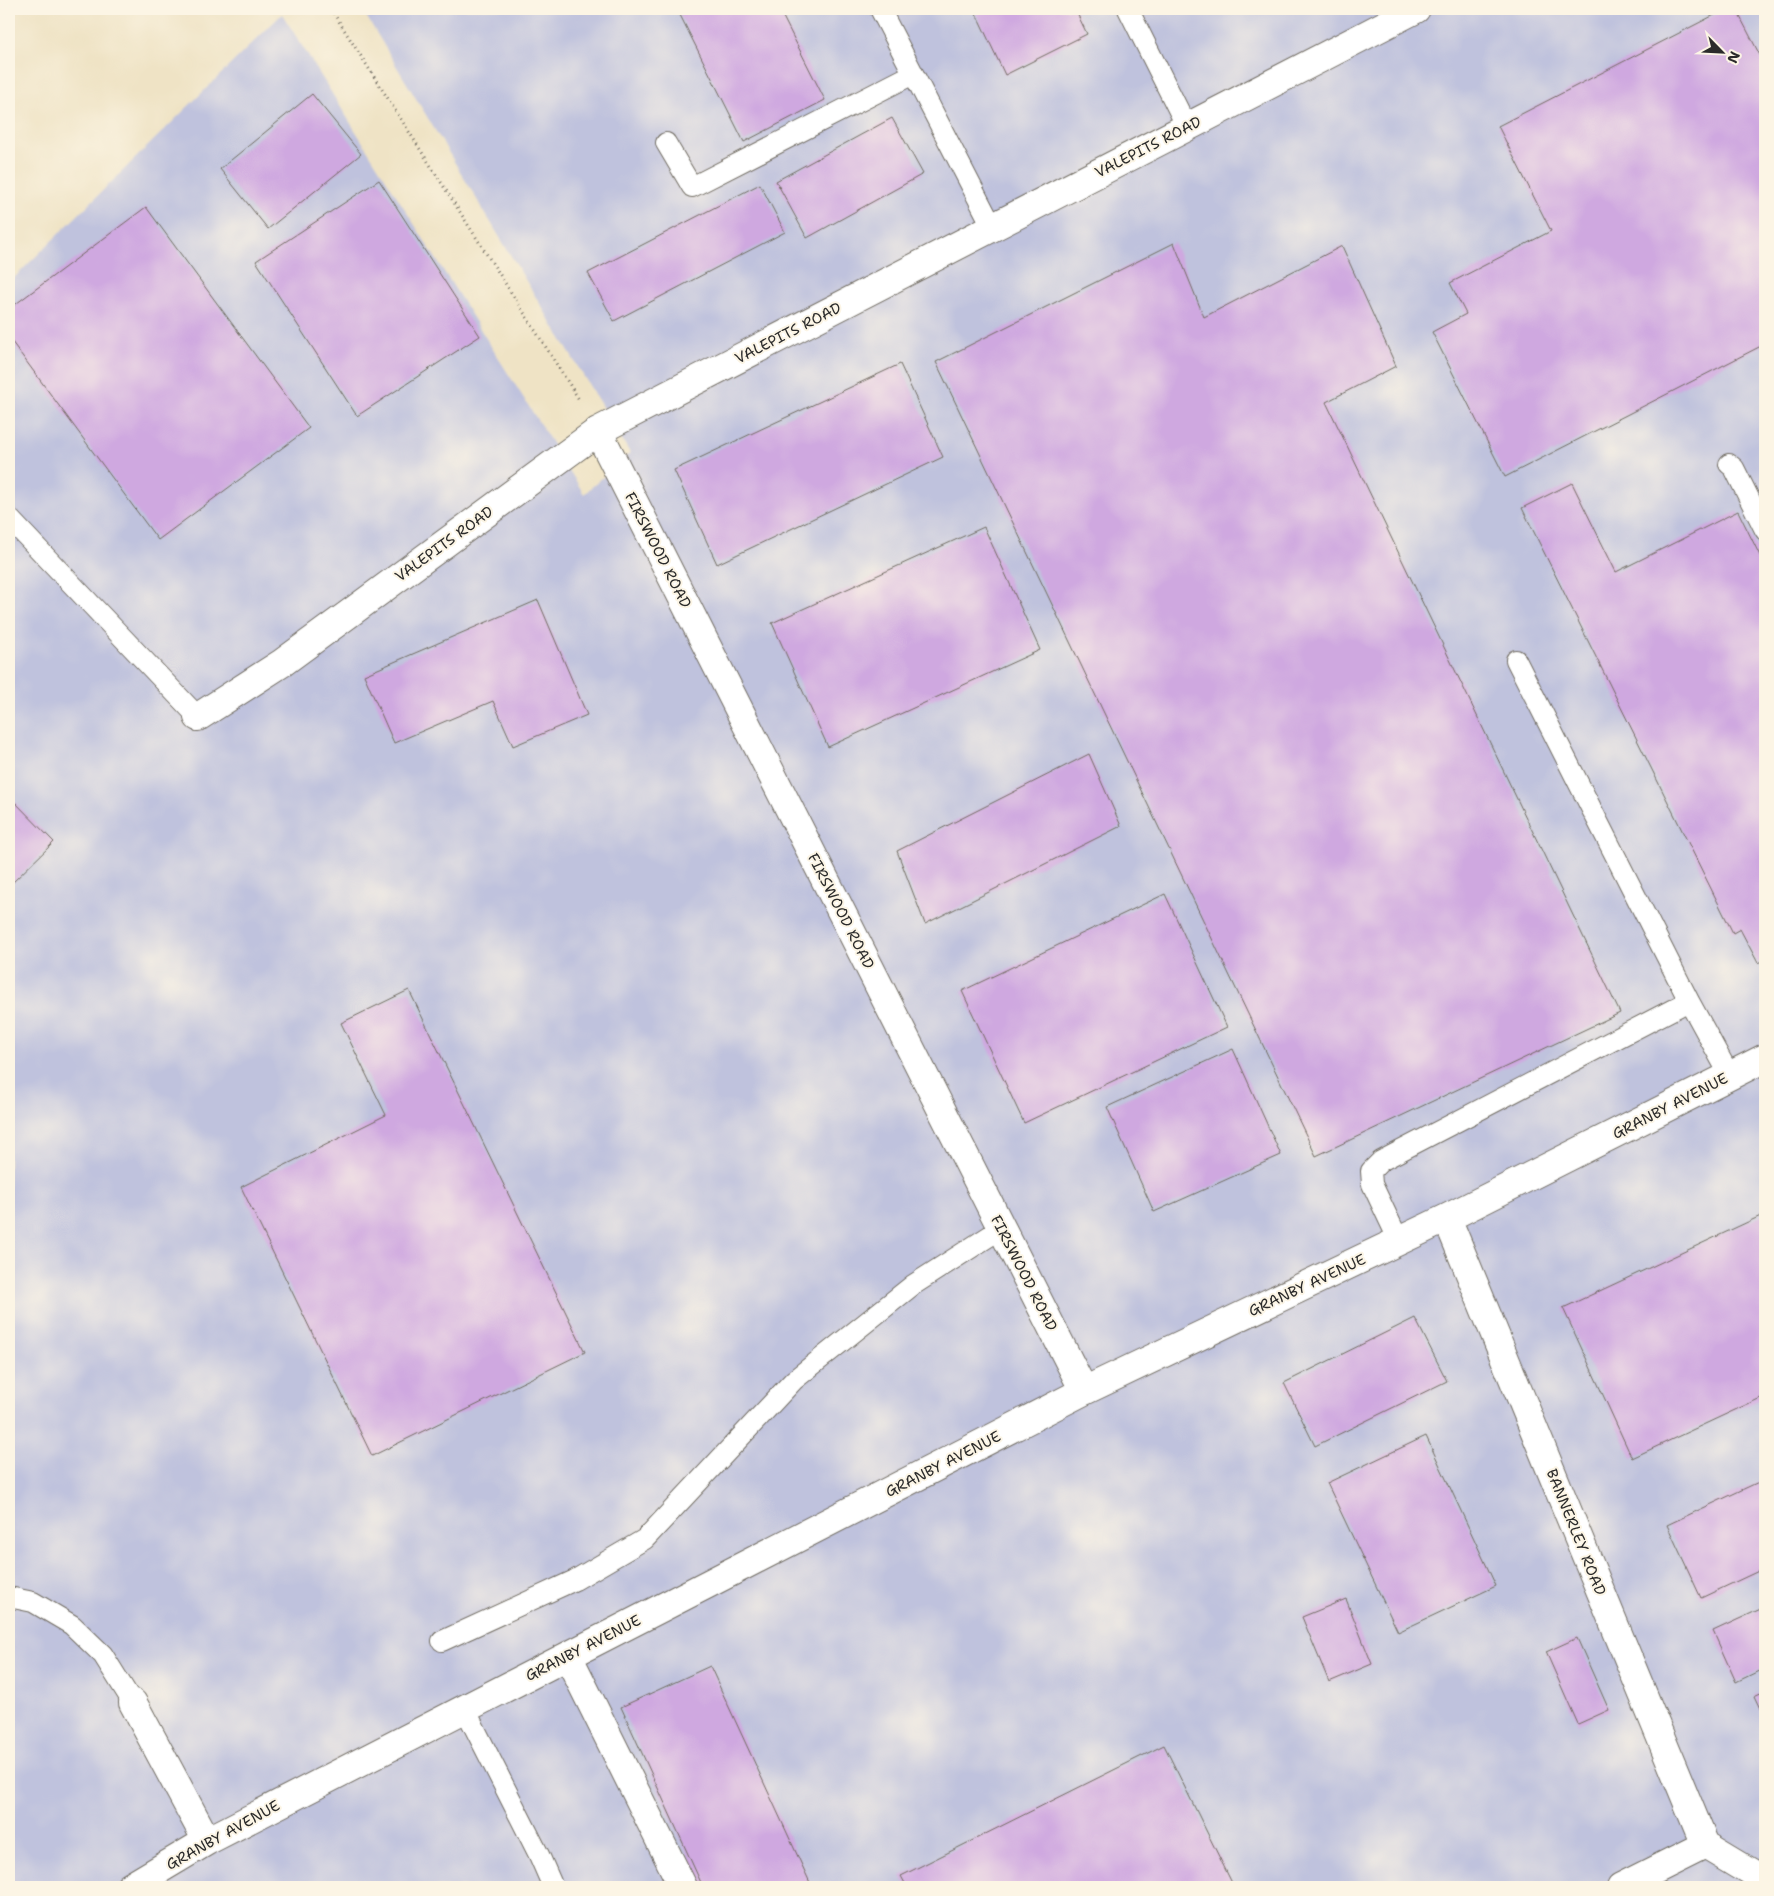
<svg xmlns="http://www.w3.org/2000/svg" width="1774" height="1896" viewBox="0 0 1774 1896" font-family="'Shantell Sans',sans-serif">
	<rect width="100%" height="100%" fill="#fcf5e5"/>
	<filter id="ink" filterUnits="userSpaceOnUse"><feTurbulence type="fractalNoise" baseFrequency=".02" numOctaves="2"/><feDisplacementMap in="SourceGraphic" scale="10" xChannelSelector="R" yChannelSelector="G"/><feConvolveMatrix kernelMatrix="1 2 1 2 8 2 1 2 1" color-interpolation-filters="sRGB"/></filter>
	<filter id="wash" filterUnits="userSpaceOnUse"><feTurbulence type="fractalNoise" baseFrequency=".0096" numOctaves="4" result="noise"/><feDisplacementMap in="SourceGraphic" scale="20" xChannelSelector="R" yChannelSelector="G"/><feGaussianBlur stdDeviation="1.12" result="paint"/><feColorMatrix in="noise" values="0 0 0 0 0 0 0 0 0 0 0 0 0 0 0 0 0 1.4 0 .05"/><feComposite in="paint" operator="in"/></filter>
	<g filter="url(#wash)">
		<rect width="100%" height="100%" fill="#efe3c5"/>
		<path fill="#bfc2dd" d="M362,9H1765V1887H9V283L282,14L584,494L630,453Z"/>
		<g id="blocks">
			<path fill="#cfa8e0" d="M677,9H779L825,100L744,142Z
				M974,9H1075L1087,34L1005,75Z
				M1726,9H1736L1765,65V344L1505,477L1432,332L1466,314L1450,283L1551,231L1498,126Z
				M312,94L361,154L268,229L220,169Z
				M892,118L923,174L807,238L776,181Z
				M379,180L480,336L357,416L256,261Z
				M760,184L785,232L614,321L588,273Z
				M146,207L309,428L158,540L9,338V309Z
				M1174,243L1204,317L1342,246L1396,366L1326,402L1620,1013L1316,1156L936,362Z
				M900,364L943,457L717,564L674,470Z
				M1572,483L1616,572L1738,511L1765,566V959L1758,963L1740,929L1733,933L1522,508Z
				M984,527L1040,650L828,747L772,623Z
				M538,600L587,715L513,746L493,701L394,743L364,675Z
				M1089,754L1121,826L925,924L897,851Z
				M9,796L54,842L9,886Z
				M1165,894L1227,1027L1024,1123L962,991Z
				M409,990L585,1352L372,1456L241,1187L386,1115L341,1023Z
				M1233,1049L1281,1155L1154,1212L1107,1107Z
				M1765,1214V1396L1632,1458L1563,1308Z
				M1415,1318L1447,1381L1315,1446L1284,1383Z
				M1426,1436L1496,1586L1398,1632L1327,1483Z
				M1765,1479V1568L1701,1598L1667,1525Z
				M1346,1599L1372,1664L1329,1682L1302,1617Z
				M1765,1607V1668L1736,1682L1713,1631Z
				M1577,1638L1609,1710L1578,1724L1546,1652Z
				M710,1666L812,1887H703L621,1707Z
				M1765,1691V1719L1754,1696Z
				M1164,1745L1234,1887H907L901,1876Z"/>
		</g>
	</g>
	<g filter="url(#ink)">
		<use href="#blocks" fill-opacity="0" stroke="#706b61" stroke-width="1"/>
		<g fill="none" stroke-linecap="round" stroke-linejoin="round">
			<defs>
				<path id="lane" d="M880,9L993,228
					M1128,9L1187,127
					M666,143L692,187L913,74
					M1729,464L1734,468L1765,530
					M9,518L198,717
					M1689,1001L1730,1076
					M1399,1241L1372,1184L1371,1171L1381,1161L1689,1001L1516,660
					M9,1597L33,1602L72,1625L103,1655L133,1703
					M442,1641L575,1580L645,1539L794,1380L913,1285L1002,1228
					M465,1709L539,1855L553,1887"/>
				<path id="street" d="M598,431L1084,1391
					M198,717L282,663L598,431L1416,9
					M1447,1218L1705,1845L1765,1881
					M568,1656L683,1887
					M133,1703L207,1841
					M130,1887L207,1841L1084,1391L1447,1218L1765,1058
					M1621,1887L1705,1845"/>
			</defs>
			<use href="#lane" stroke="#706b61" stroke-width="22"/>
			<use href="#street" stroke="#706b61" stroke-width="30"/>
			<path stroke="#706b61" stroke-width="3" stroke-dasharray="1 4" stroke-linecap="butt" d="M331,9L580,401"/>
			<use href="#lane" stroke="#fff" stroke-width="20"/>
			<use href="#street" stroke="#fff" stroke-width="28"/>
		</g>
	</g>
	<g text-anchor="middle" stroke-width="4" stroke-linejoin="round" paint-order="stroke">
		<g font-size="15" fill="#2b2b2b" stroke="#fcf5e5">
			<text transform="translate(1148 147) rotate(-27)" y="5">VALEPITS ROAD</text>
			<text transform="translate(788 333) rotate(-27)" y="5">VALEPITS ROAD</text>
			<text transform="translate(444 544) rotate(-36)" y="5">VALEPITS ROAD</text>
			<text transform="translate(658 550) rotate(63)" y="5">FIRSWOOD ROAD</text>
			<text transform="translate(841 911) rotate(63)" y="5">FIRSWOOD ROAD</text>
			<text transform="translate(1670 1106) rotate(-27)" y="5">GRANBY AVENUE</text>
			<text transform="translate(1024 1273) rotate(63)" y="5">FIRSWOOD ROAD</text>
			<text transform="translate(1307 1285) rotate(-25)" y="5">GRANBY AVENUE</text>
			<text transform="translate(943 1464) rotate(-27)" y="5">GRANBY AVENUE</text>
			<text transform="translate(1576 1532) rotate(68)" y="5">BANNERLEY ROAD</text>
			<text transform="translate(583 1648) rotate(-27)" y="5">GRANBY AVENUE</text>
			<text transform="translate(223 1835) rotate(-29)" y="5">GRANBY AVENUE</text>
		</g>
	</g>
	<rect width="1774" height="1896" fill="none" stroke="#fcf5e5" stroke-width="30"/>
	<g transform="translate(1722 52) rotate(114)" stroke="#fcf5e5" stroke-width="4" paint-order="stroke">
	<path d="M0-4L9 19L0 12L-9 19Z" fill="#2b2b2b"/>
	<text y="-8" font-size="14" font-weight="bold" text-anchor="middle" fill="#2b2b2b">N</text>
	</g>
</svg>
